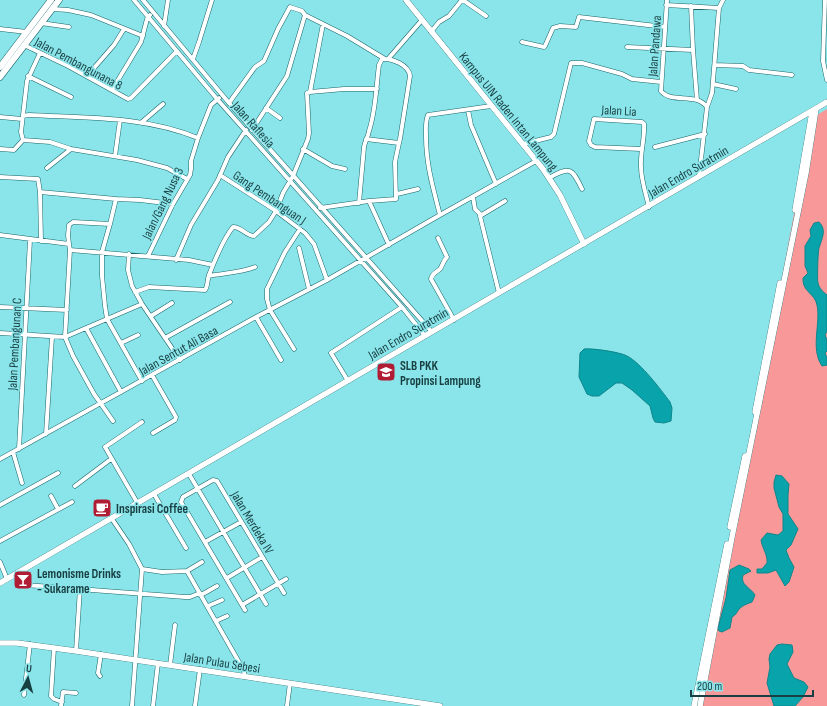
<svg xmlns="http://www.w3.org/2000/svg" width="827" height="706" viewBox="0 0 827 706" font-family="'Sofia Sans Condensed',sans-serif">
	<rect width="100%" height="100%" fill="#8ae5ea"/>
	<path fill="#f99898" d="M827,109V706H701L812,118Z"/>
	<path fill="#09a4ab" stroke="#0e868b" d="M819,222C827,230 822,238 819,248C818,251 817,279 818,283C819,288 823,292 827,295V331L825,335L827,340V351L825,353L827,358V365L822,366C810,348 821,324 817,305C815,293 802,292 803,278L808,273L805,266V246L811,236L810,230L814,223Z
		M584,349C592,348 620,352 627,356C641,363 661,390 670,402L672,408L671,421L664,423L655,422L653,418L650,406L632,390L622,383H616L599,396H592L587,394L579,377L580,353Z
		M776,475L782,476L789,484L788,495V514L798,529L791,545L786,550L789,558L794,567L789,582L785,586L776,570L768,573H757V569H762L767,563C768,555 762,548 761,540L767,533L778,535L783,531V514L779,507L774,488V482Z
		M739,565L749,569L751,571L743,575C740,585 750,587 755,595L752,602C747,604 743,605 739,609C737,612 736,615 732,617L730,628L722,632L719,631L718,628L726,598L730,570Z
		M782,644L792,645L793,652L787,664L794,678L804,682L808,687L803,697L795,706H774L767,683L770,667L769,659L770,654L777,645Z"/>
	<g fill="none" stroke-linecap="round" stroke-linejoin="round">
		<defs>
			<path id="street" d="M134,0L217,99L402,307L425,336
				M143,0L229,103L432,332
				M463,0L486,16
				M667,0L661,91C671,104 696,92 707,107L699,177
				M825,0L823,61L827,80
				M666,5L719,8
				M691,6L693,50L697,100
				M53,9L68,10L91,15L143,36
				M41,23L69,27
				M164,26L168,0
				M0,29L27,32
				M431,32L439,22L449,16L462,0
				M522,42L544,47L545,46L553,28L560,26L576,27L579,17L665,27
				M24,45L68,66L128,99L131,98L177,51
				M627,47L693,50
				M193,59L199,42L212,0
				M388,59L422,20
				M715,65L743,66L749,70L792,75
				M28,76L71,97
				M87,76L114,45L124,29
				M713,84L736,89
				M112,90L141,42L147,19L150,15
				M310,92L323,24
				M229,103L255,67L264,61L278,29L290,7L302,11L305,15L347,36L385,59
				M707,107L712,93L719,8L723,0
				M266,108L280,118
				M468,110L471,125L496,184
				M23,116L29,115C86,118 145,116 198,138
				M0,117L22,119
				M142,122L163,104
				M252,130L287,76L305,15
				M23,140L21,132L27,81L40,53
				M523,144L551,137L554,134L571,63H582L622,74L632,79L661,82
				M655,147L705,134
				M0,149L14,150L23,140L50,142L71,149L137,160L167,168L187,179
				M303,149L332,166L345,169
				M641,149L595,147L591,145L589,141L594,119L642,122L644,124C645,139 640,152 641,167C641,180 646,194 649,207
				M115,156L120,120
				M47,168L71,149
				M220,175L276,211L305,233L314,244L327,280
				M0,177L38,179L40,192L41,241
				M549,178C570,166 572,168 582,189
				M40,192L116,199L110,224L102,252V276L105,306L107,319L142,381
				M397,194L418,189
				M473,197L475,209L481,215
				M116,199L140,200L173,204
				M369,201L389,245
				M359,203L364,147C365,141 368,137 369,131C376,110 376,87 379,65L382,59C392,58 409,65 410,76L400,139L399,143L366,139
				M320,208L369,201L396,199L395,162L399,143
				M440,215C433,188 426,164 426,137C426,129 425,122 428,115L491,106
				M0,235L69,244L70,250L189,260L213,265
				M438,238L447,257C443,261 443,265 440,269C436,273 432,273 431,279L454,320
				M69,244L68,235L69,225L73,222L110,224
				M299,248L309,289
				M70,250L65,337L73,356L94,394L113,421
				M129,254L128,270L132,286L142,304L180,360
				M148,256L173,204L190,175L191,169V161L198,138L211,105L219,98
				M176,260L191,225L218,180L228,157L246,130
				M209,276C224,273 240,273 255,267
				M135,292L149,287L205,290C208,286 207,280 209,275C214,262 224,238 233,227C242,227 246,236 254,236L269,222L276,211L283,193L293,176L308,139L309,133L307,93L310,92L344,89H377
				M499,293L480,216L505,201
				M0,307L67,310
				M151,316L172,303
				M256,317L281,360
				M86,328L121,392
				M0,333L65,337L142,304
				M165,338L230,302
				M121,343L138,335
				M294,349L270,310L267,299V289L285,252L300,229
				M152,375L176,417L175,420L153,433
				M348,381L331,353L402,307
				M46,434L52,337
				M19,449L30,240
				M13,452L22,483
				M0,459L256,317L327,280L440,215L536,161
				M189,474L266,604
				M75,486L111,459
				M154,494L186,548
				M51,496L58,509
				M138,504L105,447L142,422
				M0,505L58,473
				M112,519L129,544L142,569L132,706
				M0,541L72,502
				M205,542L241,522
				M0,562L7,579
				M142,569L162,572L187,571L202,562
				M187,571L244,671L245,677
				M18,573L22,583L25,585L185,597H190L200,593
				M227,578L262,557
				M201,595L217,586
				M242,605L286,579
				M208,606L222,600
				M245,610L181,502L183,497L213,480L217,481L284,593
				M216,621L227,616
				M54,648L51,696L54,699L62,702
				M76,651L80,588
				M170,665L175,625
				M100,676L98,673L101,654
				M24,695L30,644
				M61,706L63,692L76,693
				M153,706L158,663
				M195,706L200,669
				M287,706L290,683"/>
			<path id="secondary" d="M406,0L543,169L560,195L584,244
				M795,210L812,112
				M755,412L780,283
				M730,527L745,456
				M0,583L827,102
				M0,643H17L76,651L440,706
				M694,706L727,544
				M700,706L732,537L806,173L816,109"/>
			<path id="primary" d="M0,67L51,0
				M0,77L59,0"/>
		</defs>
		<use href="#street" stroke="#1a6568" stroke-width="5"/>
		<use href="#secondary" stroke="#1a6568" stroke-width="6"/>
		<use href="#primary" stroke="#1a6568" stroke-width="7"/>
		<use href="#street" stroke="#fff" stroke-width="4"/>
		<use href="#secondary" stroke="#fff" stroke-width="5.5"/>
		<use href="#primary" stroke="#fff" stroke-width="6"/>
	</g>
	<defs>
		<symbol id="school-square" viewBox="-11 -11 22 22"><rect x="-9" y="-9" width="18" height="18" rx="4" fill="#b01c33" stroke="#8ae5ea"/><path d="M0-5L7-2L0 1L-7-2ZM-4 1L0 2.5L4 1V4Q0 6-4 4Z" fill="#fff"/></symbol>
		<symbol id="cafe-square" viewBox="-11 -11 22 22"><rect x="-9" y="-9" width="18" height="18" rx="4" fill="#b01c33" stroke="#8ae5ea"/><path d="M-5.5-4.5H6V0H3Q3 3.5 0 3.5H-2.5Q-5.5 3.5-5.5 0ZM3-3.2v2h1.7v-2ZM-6 4.5H4V6H-6Z" fill="#fff"/></symbol>
		<symbol id="bar-square" viewBox="-11 -11 22 22"><rect x="-9" y="-9" width="18" height="18" rx="4" fill="#b01c33" stroke="#8ae5ea"/><path d="M-6-5H6L.8 .8V4.5H3.5V6h-7V4.5H-.8V.8Z" fill="#fff"/></symbol>
	</defs>
	<g fill-rule="evenodd">
		<use href="#school-square" x="375" y="361" width="22" height="22"/>
		<use href="#cafe-square" x="91" y="497" width="22" height="22"/>
		<use href="#bar-square" x="12" y="569" width="22" height="22"/>
	</g>
	<g text-anchor="middle" stroke-width="3" stroke-linejoin="round" paint-order="stroke">
		<g font-size="13" fill="#183f41" stroke="#8ae5ea">
			<text transform="translate(654 46) rotate(-86)" y="5">Jalan Pandawa</text>
			<text transform="translate(79 63) rotate(28)" y="5">Jalan Pembangunana 8</text>
			<text transform="translate(619 110) rotate(3)" y="5">Jalan Lia</text>
			<text transform="translate(509 111) rotate(51)" y="5">Kampus UIN Raden Intan Lampung</text>
			<text transform="translate(254 124) rotate(48)" y="5">Jalan Raflesia</text>
			<text transform="translate(688 171) rotate(-30)" y="5">Jalan Endro Suratmin</text>
			<text transform="translate(270 197) rotate(34)" y="5">Gang Pembanguan J</text>
			<text transform="translate(162 203) rotate(-64)" y="5">Jalan/Gang Nusa 3</text>
			<text transform="translate(408 333) rotate(-30)" y="5">Jalan Endro Suratmin</text>
			<text transform="translate(14 344) rotate(-87)" y="5">Jalan Pembangunan C</text>
			<text transform="translate(178 350) rotate(-29)" y="5">Jalan Sentut Ali Basa</text>
			<text transform="translate(253 522) rotate(59)" y="5">Jalan Merdeka IV</text>
			<text transform="translate(222 662) rotate(9)" y="5">Jalan Pulau Sebesi</text>
		</g>
		<g font-size="13" font-weight="bold" fill="#183f41" stroke="#8ae5ea" text-anchor="start">
			<text x="400" y="370">SLB PKK<tspan x="400" dy="15">Propinsi Lampung</tspan></text>
			<text x="116" y="513">Inspirasi Coffee</text>
			<text x="37" y="578">Lemonisme Drinks<tspan x="37" dy="15">- Sukarame</tspan></text>
		</g>
	</g>
	<g transform="translate(28 678) rotate(6)" stroke="#8ae5ea" stroke-width="3" paint-order="stroke">
	<path d="M0-3L7 15L0 10L-7 15Z" fill="#183f41"/>
	<text y="-6" font-size="11" font-weight="bold" text-anchor="middle" fill="#183f41">U</text>
	</g>
	<path d="M691 690v6h122v-6" fill="none" stroke="#183f41" stroke-width="2"/>
	<text x="697" y="690" font-size="12" fill="#183f41" stroke="#8ae5ea" stroke-width="3" paint-order="stroke">200 m</text>
</svg>
